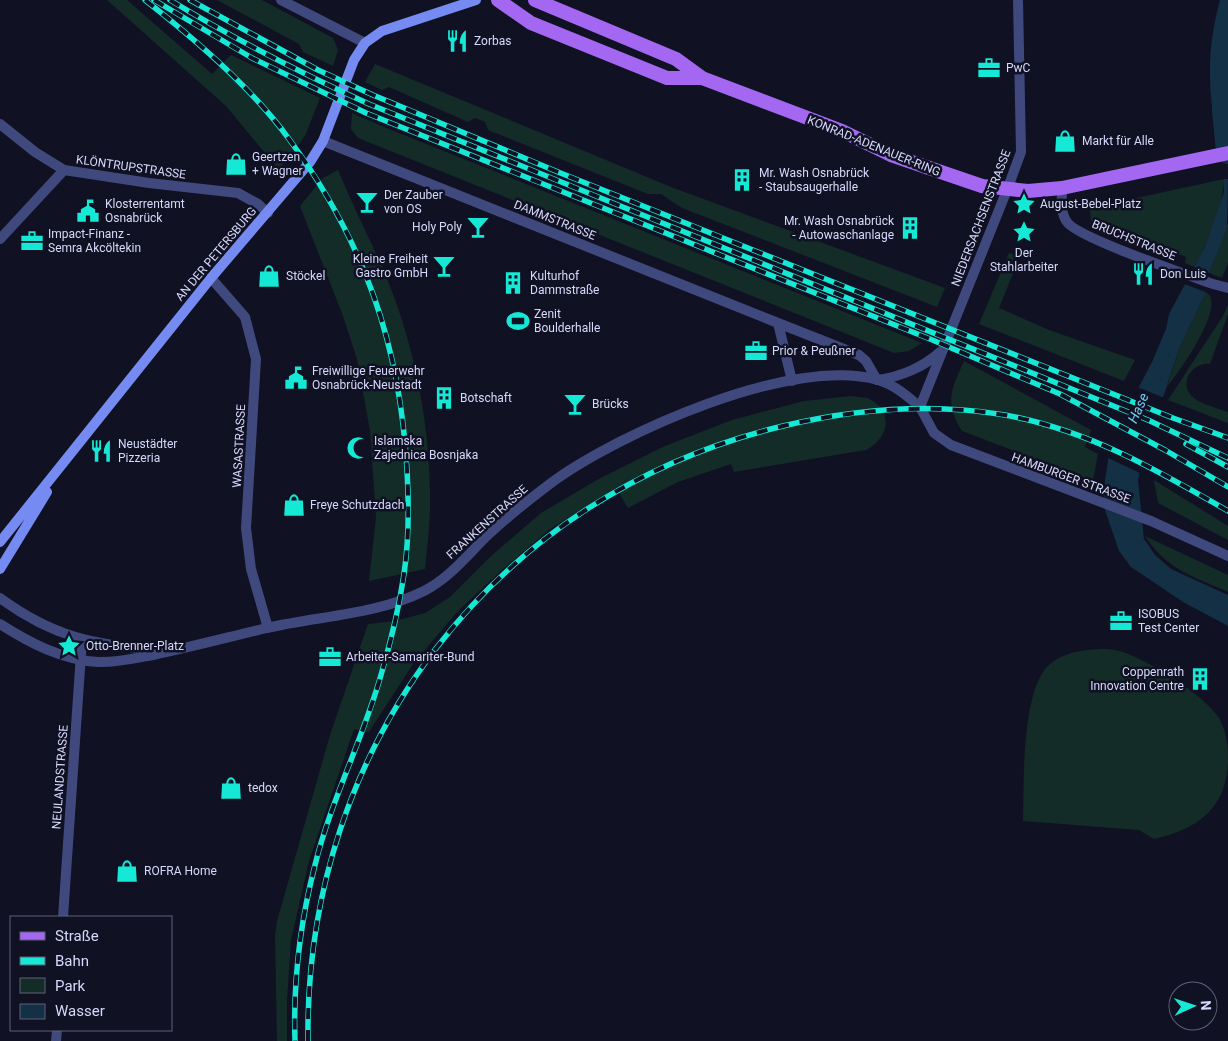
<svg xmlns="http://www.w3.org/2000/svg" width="1228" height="1041" viewBox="0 0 1228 1041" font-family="Roboto,sans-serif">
	<rect width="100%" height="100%" fill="#101123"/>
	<path fill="#142c27" d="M107,0H127L212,74L231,55L320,98L305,136L279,170L226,106Z
		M217,0H262L333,38L338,50L333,66L303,52L299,44Z
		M375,64L671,187L945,288L937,307L682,208L661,194H648L488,130L485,122L475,118L468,122L389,87L382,90L365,82Z
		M352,113L384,127L922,343L909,351L894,353L358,138L351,129Z
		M338,170C358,219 385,266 401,317C420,376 431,443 430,505C430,526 427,548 425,569L369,581L376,517L370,431L357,359L343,316L300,206L323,178Z
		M1224,179C1225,199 1206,251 1194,267L1185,263L1186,257L1091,221L1090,208Z
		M1228,223V263L1222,278L1209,273Z
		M1009,253L1020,256L999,308L1049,330L1135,360L1124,381L979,324Z
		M1206,292C1228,304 1179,372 1167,387L1179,349Z
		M1228,305V314L1210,364C1192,362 1177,384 1194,398C1201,404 1217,408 1228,412V423L1168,400L1223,316Z
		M964,361L1091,430L1085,447L1098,454L1093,481L962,431C944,402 951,390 964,361Z
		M851,396C856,397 862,397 867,398C894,409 890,438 866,450L734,472L731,464L678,482L628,508L616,488L550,529L502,570L457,612L413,664L369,732L354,729L309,861L291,940L287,1000V1041H277L275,936L277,921L330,735L368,624L395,621L425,613L450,597L491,556L541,513L597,480L665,446L732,420L804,401Z
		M1154,480L1228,526V540L1158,503Z
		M1145,536L1228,575V592C1193,576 1167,570 1145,536Z
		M1101,649C1107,649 1113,649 1119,651C1144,657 1206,696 1219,718C1226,731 1228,744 1228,758C1228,807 1199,829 1154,839L1139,830L1023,821C1024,784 1021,688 1050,664C1064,652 1083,650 1101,649Z"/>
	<path fill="#133045" d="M1220,0H1228V128L1215,130C1208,82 1207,48 1220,0Z
		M1224,179H1228L1227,228L1209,273L1206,292L1179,349L1143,458L1138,480L1144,539L1155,555L1171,569L1228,595V626L1183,602L1131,567L1119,551L1105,510L1104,487L1109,454L1122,419L1152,362L1166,329L1169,314L1205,247L1224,192Z"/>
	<path fill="#101123" d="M1192,266L1211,274L1208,293L1182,283Z
		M1135,386L1167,399L1142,474L1106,457L1119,418Z"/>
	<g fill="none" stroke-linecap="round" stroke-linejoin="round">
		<path stroke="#133045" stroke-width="24" d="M1228,40L1224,110L1228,152"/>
		<path stroke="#40497e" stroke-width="10" d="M281,0L365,43
			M0,124L35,152L64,170L149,183L238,193L258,204L268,213
			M323,141L778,323L792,381
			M1062,188C1062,198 1060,213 1067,222C1078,238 1188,275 1213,284L1228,288
			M1007,190L1021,152L1018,0
			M0,239L64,170
			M211,278L245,317L256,359L246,528L251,569L268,628
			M778,323L859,355L866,361L877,380
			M0,598C53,637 94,645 158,650
			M0,624C30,643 62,660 98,662C116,663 135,658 153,655C191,647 229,637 267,628C318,616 376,615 424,591C450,578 468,554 489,534C508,516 530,499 551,483C619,433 794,355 878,380C895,385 907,396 920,407
			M63,917L82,639
			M56,1041L57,1030"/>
		<path stroke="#40497e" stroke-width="10" d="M1007,190L920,407L934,433L951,445L1151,521L1228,556
			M877,380C900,377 924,367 940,352"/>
		<path stroke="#768bf2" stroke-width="10" d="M0,542L211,278L310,162L323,141L354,60L365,43L382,31L476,0
			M0,569L47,492"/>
		<path stroke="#a367f1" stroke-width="14" d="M498,0L531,23L667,78H702
			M535,0L676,59L702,78L842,131L891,155L982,186L1028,191L1062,188L1228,153"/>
		<defs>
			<path id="rail" d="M145,0C195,39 252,88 289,139C364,241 400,344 407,470C409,504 409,540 404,574C399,608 391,641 381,675C363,739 331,800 315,865C300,923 293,981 295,1041
				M154,0L252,58L366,113L930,339L1060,394L1165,450L1228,487
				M170,0C234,39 301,73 369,104L1148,420L1228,458
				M190,0L318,70L373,95L558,172L1173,418L1228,438
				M1186,444L1228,467
				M308,1041C304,746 495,494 783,426C855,409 933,403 1005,415C1088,430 1157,470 1228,511"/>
		</defs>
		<use href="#rail" stroke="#15e8d4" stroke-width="5.5"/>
		<use href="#rail" stroke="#101123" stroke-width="4" stroke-dasharray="11" stroke-linecap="butt"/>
	</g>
	<defs>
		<symbol id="restaurant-bare" viewBox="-9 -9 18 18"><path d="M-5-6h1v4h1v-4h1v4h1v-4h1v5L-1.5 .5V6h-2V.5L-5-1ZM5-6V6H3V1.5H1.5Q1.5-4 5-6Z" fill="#15e8d4" stroke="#101123" stroke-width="2.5" paint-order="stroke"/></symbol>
		<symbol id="office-bare" viewBox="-9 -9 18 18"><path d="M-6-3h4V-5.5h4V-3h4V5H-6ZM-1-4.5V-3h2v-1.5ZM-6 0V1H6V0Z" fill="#15e8d4" stroke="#101123" stroke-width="2.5" paint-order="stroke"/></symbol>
		<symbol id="shop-bare" viewBox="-9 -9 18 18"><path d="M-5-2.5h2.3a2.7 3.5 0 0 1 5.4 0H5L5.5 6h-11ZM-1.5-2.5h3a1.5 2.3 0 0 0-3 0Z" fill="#15e8d4" stroke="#101123" stroke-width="2.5" paint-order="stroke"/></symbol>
		<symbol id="building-bare" viewBox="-9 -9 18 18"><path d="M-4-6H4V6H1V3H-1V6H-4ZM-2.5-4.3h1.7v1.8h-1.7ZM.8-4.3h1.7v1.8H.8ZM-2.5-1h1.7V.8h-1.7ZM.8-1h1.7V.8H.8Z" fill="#15e8d4" stroke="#101123" stroke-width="2.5" paint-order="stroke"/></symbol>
		<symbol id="bar-bare" viewBox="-9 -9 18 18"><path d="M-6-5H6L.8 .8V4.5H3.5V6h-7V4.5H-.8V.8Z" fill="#15e8d4" stroke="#101123" stroke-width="2.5" paint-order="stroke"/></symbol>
		<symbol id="sight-bare" viewBox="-9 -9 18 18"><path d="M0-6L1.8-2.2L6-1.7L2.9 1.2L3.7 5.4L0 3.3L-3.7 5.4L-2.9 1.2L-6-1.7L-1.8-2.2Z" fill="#15e8d4" stroke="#101123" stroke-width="2.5" paint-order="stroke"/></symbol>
		<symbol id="civic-bare" viewBox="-9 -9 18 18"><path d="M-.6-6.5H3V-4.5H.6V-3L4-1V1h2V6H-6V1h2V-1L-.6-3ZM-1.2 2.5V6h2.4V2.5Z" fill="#15e8d4" stroke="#101123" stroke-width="2.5" paint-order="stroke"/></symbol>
		<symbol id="stadium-bare" viewBox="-9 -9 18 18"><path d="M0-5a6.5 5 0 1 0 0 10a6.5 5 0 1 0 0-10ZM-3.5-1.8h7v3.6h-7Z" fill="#15e8d4" stroke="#101123" stroke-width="2.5" paint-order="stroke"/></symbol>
		<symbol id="mosque-bare" viewBox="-9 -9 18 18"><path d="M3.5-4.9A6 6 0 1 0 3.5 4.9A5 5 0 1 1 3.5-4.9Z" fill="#15e8d4" stroke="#101123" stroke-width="2.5" paint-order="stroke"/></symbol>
	</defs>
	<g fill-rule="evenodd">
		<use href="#restaurant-bare" x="441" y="25" width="32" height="32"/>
		<use href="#office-bare" x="973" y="52" width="32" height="32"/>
		<use href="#shop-bare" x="1049" y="125" width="32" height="32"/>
		<use href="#shop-bare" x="220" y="148" width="32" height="32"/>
		<use href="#building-bare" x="726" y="164" width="32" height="32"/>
		<use href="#bar-bare" x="351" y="186" width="32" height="32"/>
		<use href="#sight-bare" x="1008" y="188" width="32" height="32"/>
		<use href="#civic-bare" x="72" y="195" width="32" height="32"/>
		<use href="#bar-bare" x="462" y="211" width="32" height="32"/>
		<use href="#building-bare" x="894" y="212" width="32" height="32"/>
		<use href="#sight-bare" x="1008" y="216" width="32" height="32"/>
		<use href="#office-bare" x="16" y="225" width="32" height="32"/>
		<use href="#bar-bare" x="428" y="250" width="32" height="32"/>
		<use href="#restaurant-bare" x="1127" y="258" width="32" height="32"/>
		<use href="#shop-bare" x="253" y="260" width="32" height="32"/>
		<use href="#building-bare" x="497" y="267" width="32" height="32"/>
		<use href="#stadium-bare" x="502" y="305" width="32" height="32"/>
		<use href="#office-bare" x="740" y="335" width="32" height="32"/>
		<use href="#civic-bare" x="280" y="362" width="32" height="32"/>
		<use href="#building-bare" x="428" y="382" width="32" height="32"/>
		<use href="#bar-bare" x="559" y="388" width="32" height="32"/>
		<use href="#mosque-bare" x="342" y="432" width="32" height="32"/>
		<use href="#restaurant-bare" x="85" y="435" width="32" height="32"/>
		<use href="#shop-bare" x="278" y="489" width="32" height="32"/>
		<use href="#office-bare" x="1105" y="605" width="32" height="32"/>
		<use href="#sight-bare" x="53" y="630" width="32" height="32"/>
		<use href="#office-bare" x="314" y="641" width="32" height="32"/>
		<use href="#building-bare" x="1184" y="663" width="32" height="32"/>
		<use href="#shop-bare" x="215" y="772" width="32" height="32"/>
		<use href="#shop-bare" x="111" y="855" width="32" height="32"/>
	</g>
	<g text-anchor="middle" stroke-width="5" stroke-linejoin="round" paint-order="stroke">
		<g font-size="12" fill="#d6d9fb" stroke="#101123" text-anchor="start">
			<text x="474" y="45">Zorbas</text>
			<text x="1006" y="72">PwC</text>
			<text x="1082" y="145">Markt für Alle</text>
			<text x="252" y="161">Geertzen<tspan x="252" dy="14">+ Wagner</tspan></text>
			<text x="759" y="177">Mr. Wash Osnabrück<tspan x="759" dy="14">- Staubsaugerhalle</tspan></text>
			<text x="384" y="199">Der Zauber<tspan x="384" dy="14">von OS</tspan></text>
			<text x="105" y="208">Klosterrentamt<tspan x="105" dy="14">Osnabrück</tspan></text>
			<text x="1040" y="208">August-Bebel-Platz</text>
			<text x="894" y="225" text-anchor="end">Mr. Wash Osnabrück<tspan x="894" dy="14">- Autowaschanlage</tspan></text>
			<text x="462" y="231" text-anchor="end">Holy Poly</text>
			<text x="48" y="238">Impact-Finanz -<tspan x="48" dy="14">Semra Akcöltekin</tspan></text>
			<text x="1024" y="257" text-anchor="middle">Der<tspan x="1024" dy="14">Stahlarbeiter</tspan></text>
			<text x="428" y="263" text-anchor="end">Kleine Freiheit<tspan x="428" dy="14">Gastro GmbH</tspan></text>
			<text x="1160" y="278">Don Luis</text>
			<text x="286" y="280">Stöckel</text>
			<text x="530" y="280">Kulturhof<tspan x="530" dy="14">Dammstraße</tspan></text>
			<text x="534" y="318">Zenit<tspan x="534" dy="14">Boulderhalle</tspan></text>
			<text x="772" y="355">Prior &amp; Peußner</text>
			<text x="312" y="375">Freiwillige Feuerwehr<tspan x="312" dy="14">Osnabrück-Neustadt</tspan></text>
			<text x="460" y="402">Botschaft</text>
			<text x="592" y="408">Brücks</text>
			<text x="374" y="445">Islamska<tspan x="374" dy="14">Zajednica Bosnjaka</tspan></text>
			<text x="118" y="448">Neustädter<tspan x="118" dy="14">Pizzeria</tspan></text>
			<text x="310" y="509">Freye Schutzdach</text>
			<text x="1138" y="618">ISOBUS<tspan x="1138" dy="14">Test Center</tspan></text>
			<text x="86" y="650">Otto-Brenner-Platz</text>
			<text x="346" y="661">Arbeiter-Samariter-Bund</text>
			<text x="1184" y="676" text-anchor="end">Coppenrath<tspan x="1184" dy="14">Innovation Centre</tspan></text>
			<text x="248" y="792">tedox</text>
			<text x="144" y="875">ROFRA Home</text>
		</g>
		<g font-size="12" fill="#d6d9fb" stroke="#101123">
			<text transform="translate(874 146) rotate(22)" y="4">KONRAD-ADENAUER-RING</text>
			<text transform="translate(131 167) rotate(8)" y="4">KLÖNTRUPSTRASSE</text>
			<text transform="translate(981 218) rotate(-69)" y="4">NIEDERSACHSENSTRASSE</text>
			<text transform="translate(555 220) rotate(22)" y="4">DAMMSTRASSE</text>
			<text transform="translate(1134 240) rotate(22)" y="4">BRUCHSTRASSE</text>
			<text transform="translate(216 254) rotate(-50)" y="4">AN DER PETERSBURG</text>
			<text transform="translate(239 446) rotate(-87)" y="4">WASASTRASSE</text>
			<text transform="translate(1071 478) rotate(20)" y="4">HAMBURGER STRASSE</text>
			<text transform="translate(487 522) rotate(-42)" y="4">FRANKENSTRASSE</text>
			<text transform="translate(60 777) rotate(-86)" y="4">NEULANDSTRASSE</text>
		</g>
		<g font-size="14" font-style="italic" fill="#6ecef2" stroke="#101123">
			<text transform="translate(1138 408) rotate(-66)" y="5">Hase</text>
		</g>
	</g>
	<rect x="10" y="916" width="162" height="115" fill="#101123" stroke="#5f6179"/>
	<rect x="20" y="932" width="25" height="8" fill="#a367f1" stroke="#5f6179"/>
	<text x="55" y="941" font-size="15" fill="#d6d9fb">Straße</text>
	<rect x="20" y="957" width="25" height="8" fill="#15e8d4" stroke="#5f6179"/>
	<text x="55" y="966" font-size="15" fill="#d6d9fb">Bahn</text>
	<rect x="20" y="978" width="25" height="15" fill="#142c27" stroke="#5f6179"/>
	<text x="55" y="991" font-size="15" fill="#d6d9fb">Park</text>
	<rect x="20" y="1004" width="25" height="15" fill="#133045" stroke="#5f6179"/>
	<text x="55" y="1016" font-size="15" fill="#d6d9fb">Wasser</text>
	<g transform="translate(1193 1006) rotate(87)"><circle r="24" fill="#101123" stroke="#5f6179"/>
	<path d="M0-4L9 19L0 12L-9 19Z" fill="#15e8d4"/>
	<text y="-8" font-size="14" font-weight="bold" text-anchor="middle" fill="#d6d9fb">N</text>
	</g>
</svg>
